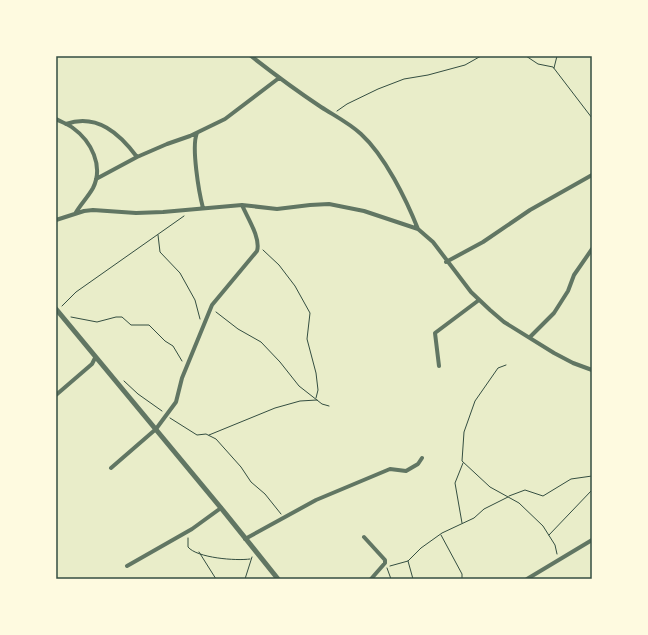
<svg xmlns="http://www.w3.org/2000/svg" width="648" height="635" viewBox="0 0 648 635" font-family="Commissioner,sans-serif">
	<rect width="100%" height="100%" fill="#e9edc9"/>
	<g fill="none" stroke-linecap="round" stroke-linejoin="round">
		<path stroke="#344e41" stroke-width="1" d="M526,56L538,64L553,67L592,118
			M554,68L557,56
			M337,111L347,104L378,89L404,79L428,75L465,65L481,56
			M158,235L160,252L180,273L195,300L200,319
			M263,250L279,265L295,286L310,313L307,339L316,373L318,390L316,398
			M62,306L76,292L184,216
			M216,312L238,329L261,342L280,362L299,386L322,404L329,406
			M71,317L97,322L116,317H122L131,325H149L165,341L173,346L182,361
			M506,365L498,368L475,401L464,432L462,461L490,487L519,503L543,526L555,545L557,554
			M124,381L138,394L162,411
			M170,418L197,435L206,434L216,439L241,467L251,482L265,494L281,514
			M209,435L275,408L300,401L317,400
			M509,496L525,490L543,496L571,479L592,476
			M462,523L455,483L463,463
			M441,535L462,574V579
			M549,535L592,490
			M188,538V547C197,558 236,561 250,559
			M199,552L216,579
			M408,561L413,579
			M390,566L408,561L421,548L442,533L474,518L484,509L508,497
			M387,568L391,579
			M245,579L252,557"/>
		<path stroke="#617663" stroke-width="4" d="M251,56C274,74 297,91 321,107C335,116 349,123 361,134C385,156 406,199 418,229
			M56,119C61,122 68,124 73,128C91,141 104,166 93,188C88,197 80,205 75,214
			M66,124C97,113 120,134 137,157
			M197,133C191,146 199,193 203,208
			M96,179L137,157L167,144L190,136L225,119L279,78
			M56,220L84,211L93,210L136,213L163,212L242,205L277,209L310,205L329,204L364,211L418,229L433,242L471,292L490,310L504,322L554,353L573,363L592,370
			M446,262L483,242L530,210L592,175
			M530,337L554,313L568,291L574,275L592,249
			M439,366L435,333L479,300
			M56,395L92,364L95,358
			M156,429L176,402L182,378L212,305L257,251C261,238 247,217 242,205
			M111,468L156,429
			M364,537L385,560V563L371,579
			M245,539L316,500L390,469L406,471L418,464L422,458
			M127,566L192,529L221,508
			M527,579L592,540"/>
		<path stroke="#617663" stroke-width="5" d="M56,309L221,508L278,579"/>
	</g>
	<rect width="648" height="635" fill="none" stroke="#fefae0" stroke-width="114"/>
	<rect x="57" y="57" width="534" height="521" fill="none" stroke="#344e41" stroke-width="1.5"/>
</svg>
